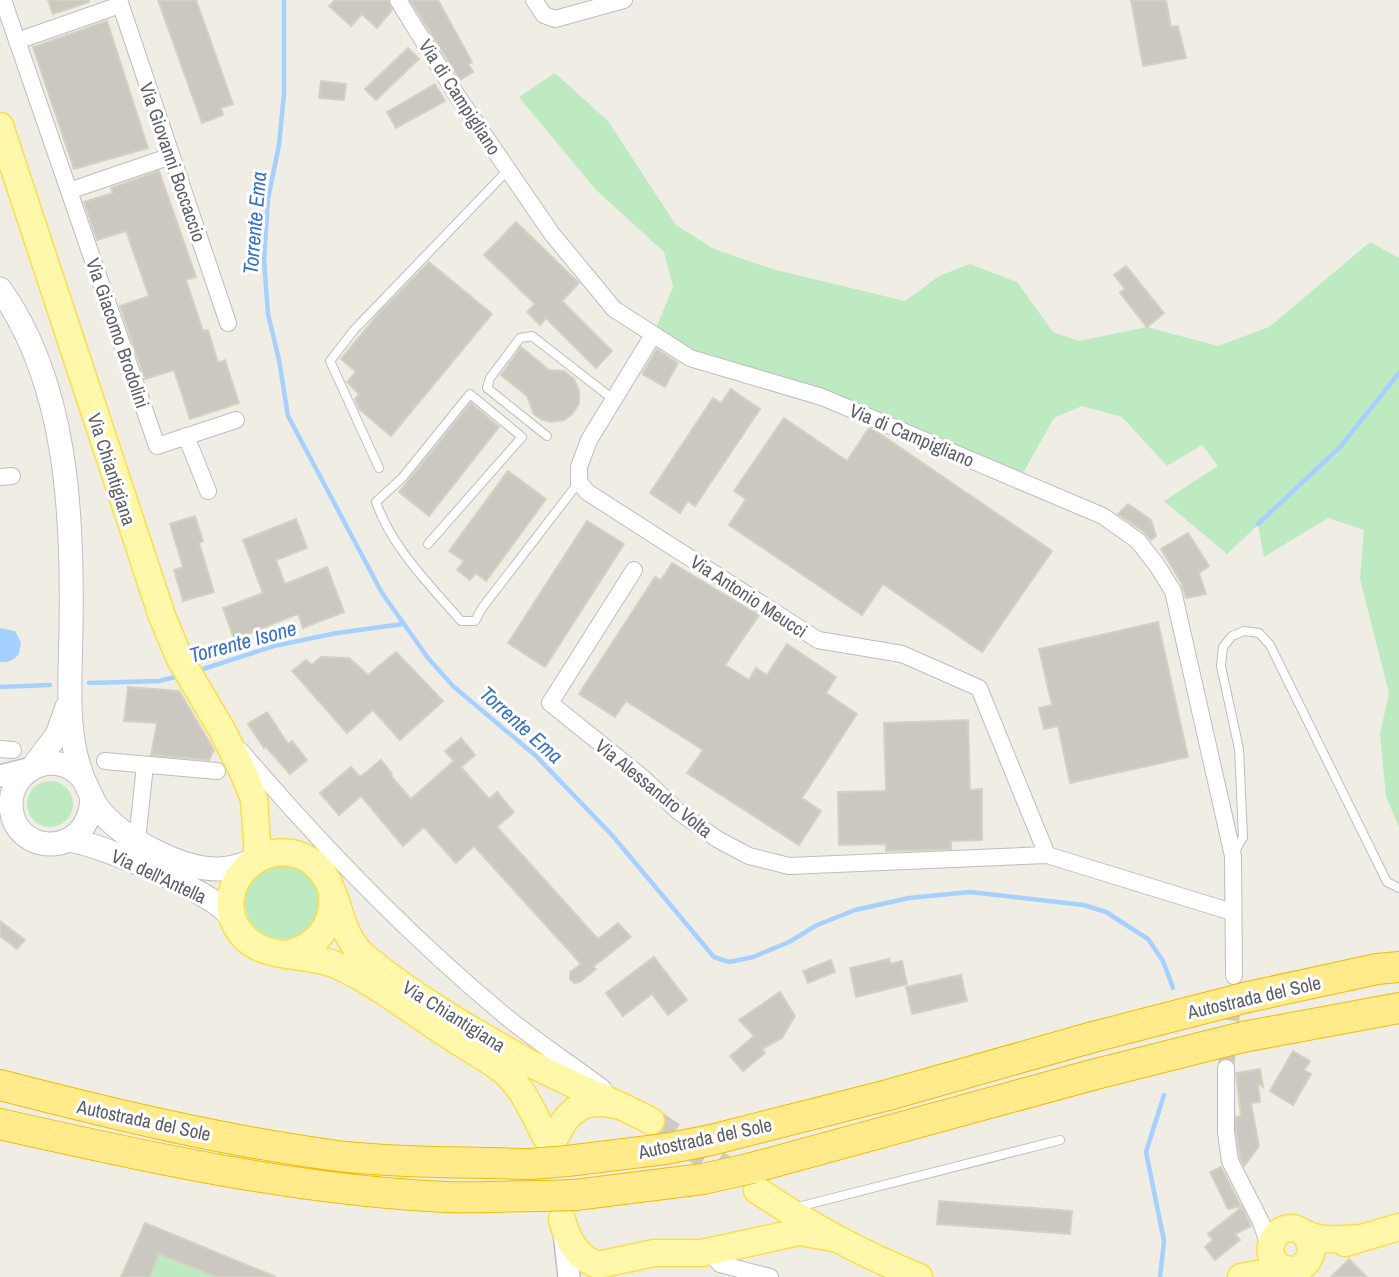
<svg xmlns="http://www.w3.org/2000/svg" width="1399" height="1277" viewBox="0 0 1399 1277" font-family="'Archivo Narrow',sans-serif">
	<rect width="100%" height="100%" fill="#f0eee4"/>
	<path fill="#beeac2" d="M555,73L608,121L676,225L714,249L772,269L905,301L939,276L970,264L1017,282L1053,332L1079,341L1147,327L1218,346L1269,327L1370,242L1399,258V827L1386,797L1380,734L1389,693L1360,579L1364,530L1328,518L1264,557L1258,525L1227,554L1164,501L1218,466L1202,445L1167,466L1122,417L1082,406L1054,418L1019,480L822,397L690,358L653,335L673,287L664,252L595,189L519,97Z
		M27 804a23 23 0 1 1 46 0a23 23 0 1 1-46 0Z
		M245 902a37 37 0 1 1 74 0a37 37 0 1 1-74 0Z
		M145,1223L276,1277H121Z"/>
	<path fill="#a5d0ff" d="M0,628L15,631L21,642L19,654C14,660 8,663 0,662Z"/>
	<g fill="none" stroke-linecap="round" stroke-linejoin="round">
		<path stroke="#a5d0ff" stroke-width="4.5" d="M284,0V94L279,145L268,199L264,260L268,314L279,360L288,416L382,593L428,658L453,686L536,756L611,834L714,957L729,962L753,957L789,942L817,925L855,910L909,898L970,892L1084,905L1106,912L1148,939L1163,961L1173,988
			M1258,524L1340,447L1399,373
			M197,671L274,646L337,633L403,624
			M89,683L159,681L179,676
			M0,687L50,685
			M1160,1277L1164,1241L1146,1152L1164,1095"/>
	</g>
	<path fill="#cbc8c1" stroke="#d5d1c1" stroke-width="2" d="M48,0H89V2L53,14Z
		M158,0H196L233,104L221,108L223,115L202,123Z
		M335,0H388L392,10L377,28L362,14L351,26L329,6Z
		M410,0H438L472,62L468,64L473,72L460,80Z
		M1131,0H1166L1171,27L1178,26L1186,58L1143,66Z
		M107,21L148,148L74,169L33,47Z
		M408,48L419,59L376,100L365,89Z
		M321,81L346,84L344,100L319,98Z
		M435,84L445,101L396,128L387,112Z
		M159,171L196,277L186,280L203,331L208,330L218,363L225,360L239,403L190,419L174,370L145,379L127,327L120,306L149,296L126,231L97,240L84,202L113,193L111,188Z
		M516,222L579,283L562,301L612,351L596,368L546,318L540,325L527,312L535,304L484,255Z
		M429,262L492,314L391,436L359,409L355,399L359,394L347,382L356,372L341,359L380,312Z
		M1126,266L1164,313L1147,327L1120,293L1125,289L1114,275Z
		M521,347L549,370L564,371L574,379L579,391V404L572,414L564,420L552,422L543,420L534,414L527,396L501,375Z
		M657,349L678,363L665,387L642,374Z
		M731,389L760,409L695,506L688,501L680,513L650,493L713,398L721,403Z
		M471,403L499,427L429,516L399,492Z
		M784,418L847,461L869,428L874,430L1052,551L982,652L883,584L862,615L729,525L746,499L734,491Z
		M508,471L546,499L486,581L476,573L470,580L457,570L464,561L449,551Z
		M1128,504L1151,520L1156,536L1151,540L1144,532L1118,514Z
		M195,516L203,541L199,543L214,592L183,601L174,570L183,567L170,524Z
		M296,519L307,548L276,560L285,584L327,567L344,612L303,628L298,614L234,639L223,608L263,593L243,540Z
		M587,521L624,544L545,667L508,643Z
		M1188,533L1209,566L1199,573L1206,594L1186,598L1182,584L1161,549Z
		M672,563L759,615L725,665L749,680L756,668L767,675L787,644L836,677L826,693L857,714L802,798L821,811L799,845L687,773L703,750L626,701L615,717L579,694L655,577L661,580Z
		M1158,622L1188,757L1070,783L1058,726L1044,729L1039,708L1052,705L1039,649Z
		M396,652L443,701L400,740L373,710L347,733L292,671L306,660L312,665L321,657L349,658L368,675Z
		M128,687L179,691L214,750L209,760L151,755L157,723L124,721Z
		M267,712L288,744L292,741L307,760L290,774L266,747L264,748L248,724Z
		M968,720L970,790L982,789V840L951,841V849L886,851V844L839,845L838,792L886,791L884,723Z
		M461,738L475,755L461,767L489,799L497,792L514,812L497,827L598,939L618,923L631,937L593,967L596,969L580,982L574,983L570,979V972L581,964L474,846L456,863L424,827L403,846L361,796L339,815L320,793L351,767L360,777L381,760L392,774L390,775L411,799L454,761L445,751Z
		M0,921L25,940L17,949L0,936Z
		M654,957L687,1000L668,1015L652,994L623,1016L606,993Z
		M889,959L890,964L902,961L907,984L856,997L850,968Z
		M831,960L835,972L808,983L803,971Z
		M961,975L967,1001L912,1014L906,987Z
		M780,992L795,1016L782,1038L762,1049L765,1053L743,1071L730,1056L754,1036L739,1020Z
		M1293,1051L1310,1061L1304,1070L1311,1074L1293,1105L1270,1091Z
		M1260,1069L1263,1087L1258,1084L1260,1102L1251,1103L1259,1146L1244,1166L1240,1158L1236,1131V1117L1241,1116L1236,1073Z
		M1221,1167L1241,1206L1228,1209L1210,1172Z
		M939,1201L1072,1211L1070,1234L937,1224Z
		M1242,1207L1251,1226L1235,1234L1240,1240L1215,1260L1205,1247L1213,1240L1208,1234Z
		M145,1223L276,1277H217L159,1254L150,1277H121Z
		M1349,1259L1367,1277H1331Z"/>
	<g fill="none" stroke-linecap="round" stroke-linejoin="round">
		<path stroke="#cbcac4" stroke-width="16" stroke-dasharray="16 8" stroke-linecap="butt" d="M1226,1068L1234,996"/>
		<path stroke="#cbcac4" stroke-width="26" stroke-dasharray="26 13" stroke-linecap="butt" d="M651,1121L744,1181"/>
		<defs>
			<path id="service" d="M547,436L487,388L490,378L520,338L532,336L614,400
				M379,468L330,361L354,330L508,170
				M428,544L522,437L470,394L402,478L376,502C392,548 430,585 461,621H475L482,608L579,482
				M1234,853L1243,837L1239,749L1221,666L1223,647L1232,636L1244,631L1259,633L1270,645L1387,882L1399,888
				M794,1208L1060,1140"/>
			<path id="minor" d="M3,0L69,191L171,156
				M119,0L228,323
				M398,0L456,94L552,234L614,309L690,358L822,397L1103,516L1138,541L1156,564L1173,591L1233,856L1234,976
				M534,0L544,15L555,19L624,0
				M17,41L120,5
				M69,191L157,446L236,420
				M653,335L589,440L579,467V482L587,492L818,640L902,654L979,688L1047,855L1232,912
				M186,436L208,491
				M0,477L12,476
				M634,570L550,703L642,777L679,812L717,839L749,856L789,866L1047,855
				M0,749L13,750
				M241,751C322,846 409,936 504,1015C536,1041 571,1064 603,1088
				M105,761L217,771
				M137,841L145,765
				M1226,1068V1132L1230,1161L1261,1222L1270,1249
				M717,1251L714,1257L720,1264L770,1277"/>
			<path id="tertiary" d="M0,776L32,768
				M564,1232L569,1277"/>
			<path id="secondary" d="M0,289C67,383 73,514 71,626C71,676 64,730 83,778
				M32,768L57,735L67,707
				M92,797C90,861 11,856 11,804C11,773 46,753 72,769C88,778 88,795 98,808C121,838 182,870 219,869C232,869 244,864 255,860
				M69,840C103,845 204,889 228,913C232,917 234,922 237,927"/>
			<path id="primary" d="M0,126L162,616L180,659L222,730L243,772L254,799L258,858
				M286,954C315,948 334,927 332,897
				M545,1136C534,1114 524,1090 506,1073C490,1059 470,1050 453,1038C414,1014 378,983 336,965C303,951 256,963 236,926C214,883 262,837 304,857C343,876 332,931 366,958C414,997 469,1029 522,1059C564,1082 609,1099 651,1121
				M556,1136C568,1109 586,1098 614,1105
				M757,1190C808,1225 862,1254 919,1277
				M562,1220C568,1240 577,1258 598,1265L654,1253H702L799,1232L833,1238
				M1306,1234L1312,1250C1309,1263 1299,1273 1285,1269C1262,1262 1268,1228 1292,1228C1298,1228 1301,1232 1306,1234C1322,1242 1343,1239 1360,1238
				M1345,1243L1399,1227
				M1241,1277L1286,1269"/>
			<path id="motorway" d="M1248,997L1377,969L1399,967
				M1243,1037L1399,1008
				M0,1085C112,1114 224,1141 338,1156C401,1163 466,1162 530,1164
				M0,1124C146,1157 295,1190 445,1197C477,1198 509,1196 541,1196
				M711,1140L888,1095L1093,1037
				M567,1161L665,1149
				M752,1168L1092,1075
				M575,1195L703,1179"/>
		</defs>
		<use href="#service" stroke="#bcbdc4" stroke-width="10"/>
		<use href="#minor" stroke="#bcbdc4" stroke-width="18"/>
		<use href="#tertiary" stroke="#bcbdc4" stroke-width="24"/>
		<use href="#secondary" stroke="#bcbfc6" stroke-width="25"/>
		<use href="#primary" stroke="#ffdc4e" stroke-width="29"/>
		<use href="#motorway" stroke="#f4bc00" stroke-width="32"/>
		<use href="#service" stroke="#fff" stroke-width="8"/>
		<use href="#minor" stroke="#fff" stroke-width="16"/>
		<use href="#tertiary" stroke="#fff" stroke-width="21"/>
		<use href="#secondary" stroke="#fff" stroke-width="23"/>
		<use href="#primary" stroke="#fff8aa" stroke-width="26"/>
		<use href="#motorway" stroke="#ffeb8c" stroke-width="30"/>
		<defs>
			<path id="motorway-bridge" d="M1093,1037L1248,997
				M1092,1075L1243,1037
				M665,1149L711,1140
				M530,1164L567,1161
				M703,1179L752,1168
				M541,1196L575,1195"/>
		</defs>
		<use href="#motorway-bridge" stroke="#f4bc00" stroke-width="32" stroke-linecap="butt"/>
		<use href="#motorway-bridge" stroke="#ffeb8c" stroke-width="30"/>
	</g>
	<g text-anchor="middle" stroke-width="6" stroke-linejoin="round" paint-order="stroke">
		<g font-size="19" fill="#5c5f66" stroke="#fff">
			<text transform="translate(460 97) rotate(57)" y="7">Via di Campigliano</text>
			<text transform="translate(173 162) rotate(71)" y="7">Via Giovanni Boccaccio</text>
			<text transform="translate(118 333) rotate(71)" y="7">Via Giacomo Brodolini</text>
			<text transform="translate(912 435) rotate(23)" y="7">Via di Campigliano</text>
			<text transform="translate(112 469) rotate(72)" y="7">Via Chiantigiana</text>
			<text transform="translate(749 596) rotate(33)" y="7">Via Antonio Meucci</text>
			<text transform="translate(654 788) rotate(39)" y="7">Via Alessandro Volta</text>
			<text transform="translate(159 876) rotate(25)" y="7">Via dell'Antella</text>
			<text transform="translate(1254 997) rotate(-13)" y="7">Autostrada del Sole</text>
			<text transform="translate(454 1016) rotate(32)" y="7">Via Chiantigiana</text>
			<text transform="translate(144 1120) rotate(12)" y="7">Autostrada del Sole</text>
			<text transform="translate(705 1138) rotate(-12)" y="7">Autostrada del Sole</text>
		</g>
		<g font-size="21" font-style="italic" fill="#3871c6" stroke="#fff">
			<text transform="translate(255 223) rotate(-85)" y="7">Torrente Ema</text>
			<text transform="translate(243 642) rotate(-15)" y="7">Torrente Isone</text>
			<text transform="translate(521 725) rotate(42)" y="7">Torrente Ema</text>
		</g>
	</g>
</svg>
